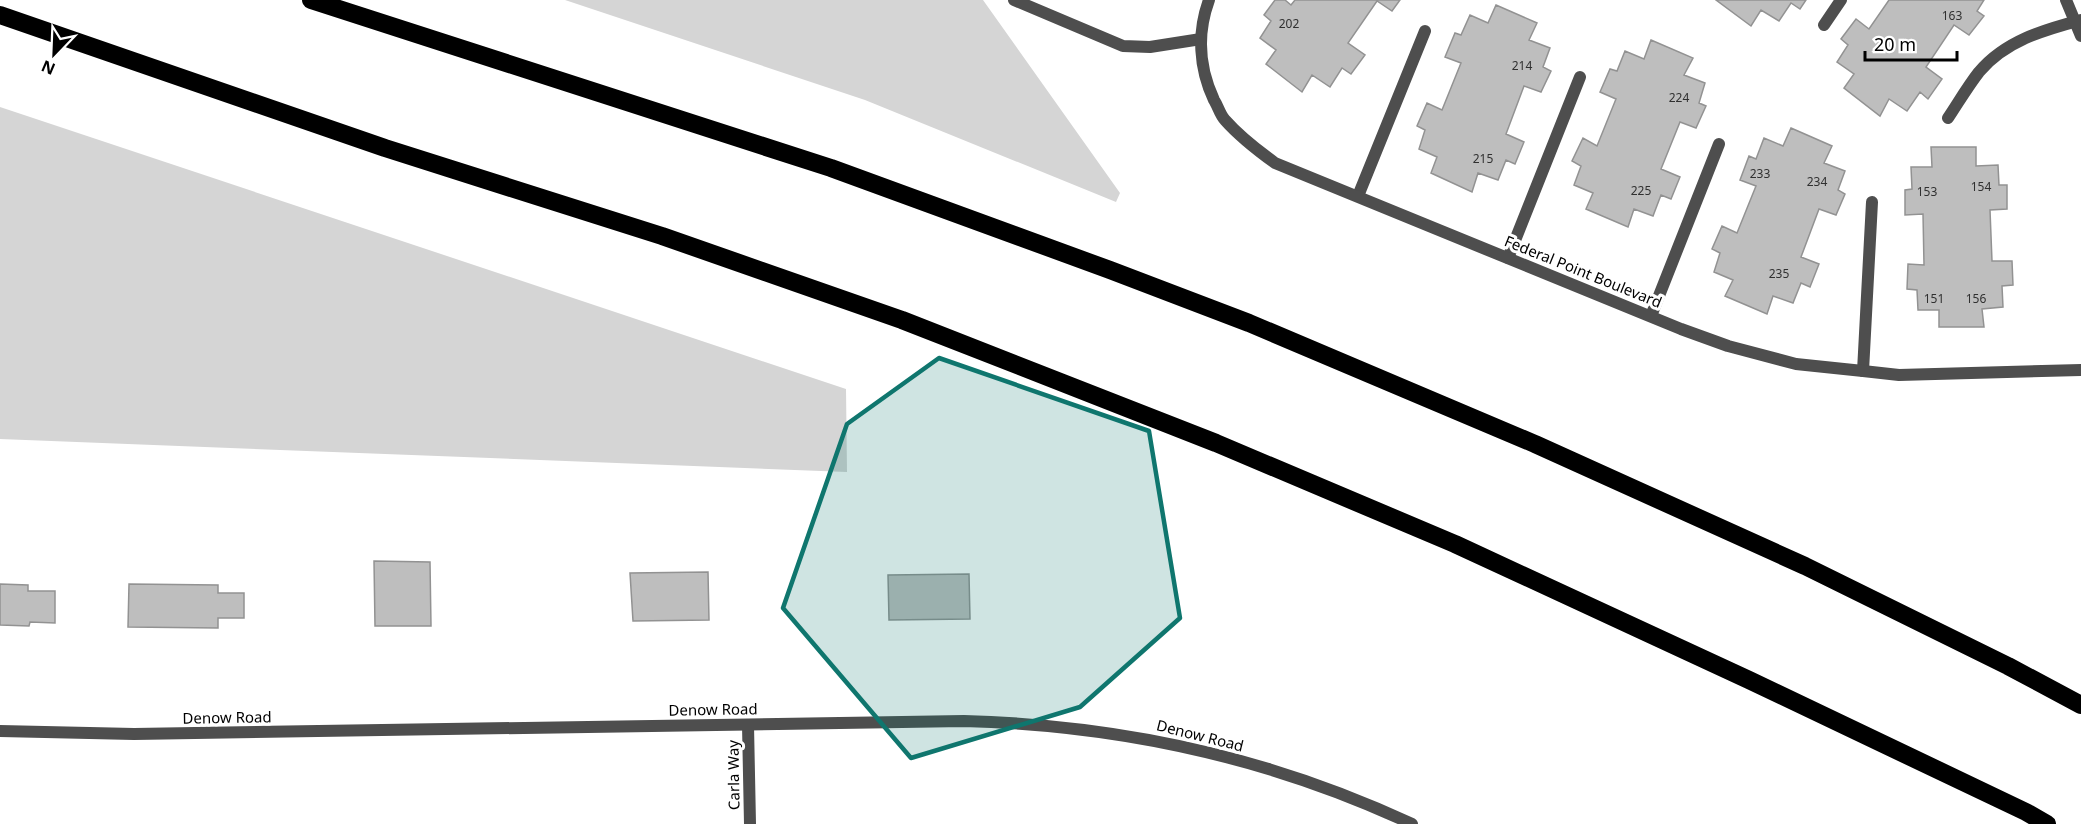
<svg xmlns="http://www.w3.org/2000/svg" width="2081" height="824" viewBox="0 0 2081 824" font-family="'Noto Sans',sans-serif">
	<rect width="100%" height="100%" fill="#fff"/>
	<path fill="#d5d5d5" d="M565,0H983L1120,193L1116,202L865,100Z
		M0,107L846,389L847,472L0,439Z"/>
	<path fill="#bebebe" stroke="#929292" stroke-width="1.5" d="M1275,0H1285L1291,5L1295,0H1400L1392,11L1377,1L1348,43L1365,55L1351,74L1342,68L1330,87L1312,75L1302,92L1266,64L1276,50L1260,38L1271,21L1264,15Z
		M1716,0H1806L1800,9L1791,3L1779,21L1761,10L1751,26Z
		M1889,0H1984L1977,11L1984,16L1969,35L1954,25L1926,67L1942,79L1928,99L1920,92L1907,111L1889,99L1880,116L1844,88L1854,74L1837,62L1848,45L1841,39L1856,19L1869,29Z
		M1496,5L1537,23L1529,40L1550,48L1543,67L1551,71L1541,92L1524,86L1506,134L1524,142L1515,164L1506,160L1498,180L1478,173L1472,192L1431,173L1437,157L1419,149L1425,130L1417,126L1427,103L1442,110L1461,63L1445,57L1455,33L1461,35L1470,15L1488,23Z
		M1651,40L1693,58L1684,75L1705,83L1699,103L1706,106L1696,128L1680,122L1661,169L1680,177L1671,199L1661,195L1653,216L1634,209L1628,227L1586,209L1593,193L1574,185L1581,166L1572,161L1583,138L1597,146L1616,99L1600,92L1610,69L1617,71L1625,51L1644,59Z
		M1791,128L1832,146L1824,163L1845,171L1838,190L1845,194L1836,215L1819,209L1801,257L1819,264L1810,287L1801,283L1793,303L1773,296L1767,314L1725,296L1733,280L1714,272L1720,253L1712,249L1722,226L1737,233L1756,186L1740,180L1749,156L1756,159L1764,138L1783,146Z
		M1931,147H1976V166L1998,165L1999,185H2007V209L1990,210L1992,261H2012L2013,285L2002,286L2003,307L1982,309L1984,327H1939V310H1918L1917,290L1907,289L1908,264L1924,265L1923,214L1905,215V190L1912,189L1911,167H1932Z
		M374,561L430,562L431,626H375Z
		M708,572L709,620L633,621L630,573Z
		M969,574L970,619L889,620L888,575Z
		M0,584L28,585V591H55V623L30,622L29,626L0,625Z
		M129,584L218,585V593H244V618H218V628L128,627Z"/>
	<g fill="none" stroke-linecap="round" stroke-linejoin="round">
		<path stroke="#4e4e4e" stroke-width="12" d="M1014,0L1123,46L1150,47L1201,39
			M1824,25L1841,0
			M1948,118C1958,103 1968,86 1979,72C2005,41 2043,30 2081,20
			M1358,196L1425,31
			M1508,258L1580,77
			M1651,316L1719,144
			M1863,371L1872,202"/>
		<path stroke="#4e4e4e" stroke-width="12" d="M1209,0C1197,33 1199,68 1214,100C1218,106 1220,115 1225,120C1240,137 1257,150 1275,163L1681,329L1728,346L1796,364L1863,371L1899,375L2081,370
			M2066,0L2081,36
			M748,725L750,824"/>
		<path stroke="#4e4e4e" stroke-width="12" d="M0,731L134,734L964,721C1121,725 1269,757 1412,824"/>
		<path stroke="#000" stroke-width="18" d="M311,0L831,168L1110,270L1249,323L1535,444L1805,566L2008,666L2081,705
			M0,15L385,148L662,236L902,320L1216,443L1455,544L1749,680L2026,812L2047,824"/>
	</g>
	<path fill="#0f766e" fill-opacity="0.2" stroke="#0f766e" stroke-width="4.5" stroke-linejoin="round" d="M939,358L1149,431L1180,618L1080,707L911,758L783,608L847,424Z"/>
	<g text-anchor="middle" stroke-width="6" stroke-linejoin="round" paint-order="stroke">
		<g font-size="12" fill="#303030">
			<text x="1952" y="20">163</text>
			<text x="1289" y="28">202</text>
			<text x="1522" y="70">214</text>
			<text x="1679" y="102">224</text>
			<text x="1483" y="163">215</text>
			<text x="1760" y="178">233</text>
			<text x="1817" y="186">234</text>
			<text x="1981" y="191">154</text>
			<text x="1641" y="195">225</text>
			<text x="1927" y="196">153</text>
			<text x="1779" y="278">235</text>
			<text x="1934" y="303">151</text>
			<text x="1976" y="303">156</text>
		</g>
		<g font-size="15" fill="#000" stroke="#fff">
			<text transform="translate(1583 272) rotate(22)" y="5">Federal Point Boulevard</text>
			<text transform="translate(713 710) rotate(-1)" y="5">Denow Road</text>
			<text transform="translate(227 718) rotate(-1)" y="5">Denow Road</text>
			<text transform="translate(1200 736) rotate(14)" y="5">Denow Road</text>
			<text transform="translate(734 775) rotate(-91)" y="5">Carla Way</text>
		</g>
	</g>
	<g transform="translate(54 54) rotate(203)" stroke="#ffffff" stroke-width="4.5" paint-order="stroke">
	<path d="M0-4.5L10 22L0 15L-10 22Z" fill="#000000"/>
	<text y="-9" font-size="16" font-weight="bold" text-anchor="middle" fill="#000000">N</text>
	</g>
	<path d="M1865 51v9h92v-9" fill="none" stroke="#000000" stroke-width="3"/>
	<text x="1874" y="51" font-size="18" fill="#000000" stroke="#ffffff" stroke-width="4.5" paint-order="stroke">20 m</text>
</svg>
